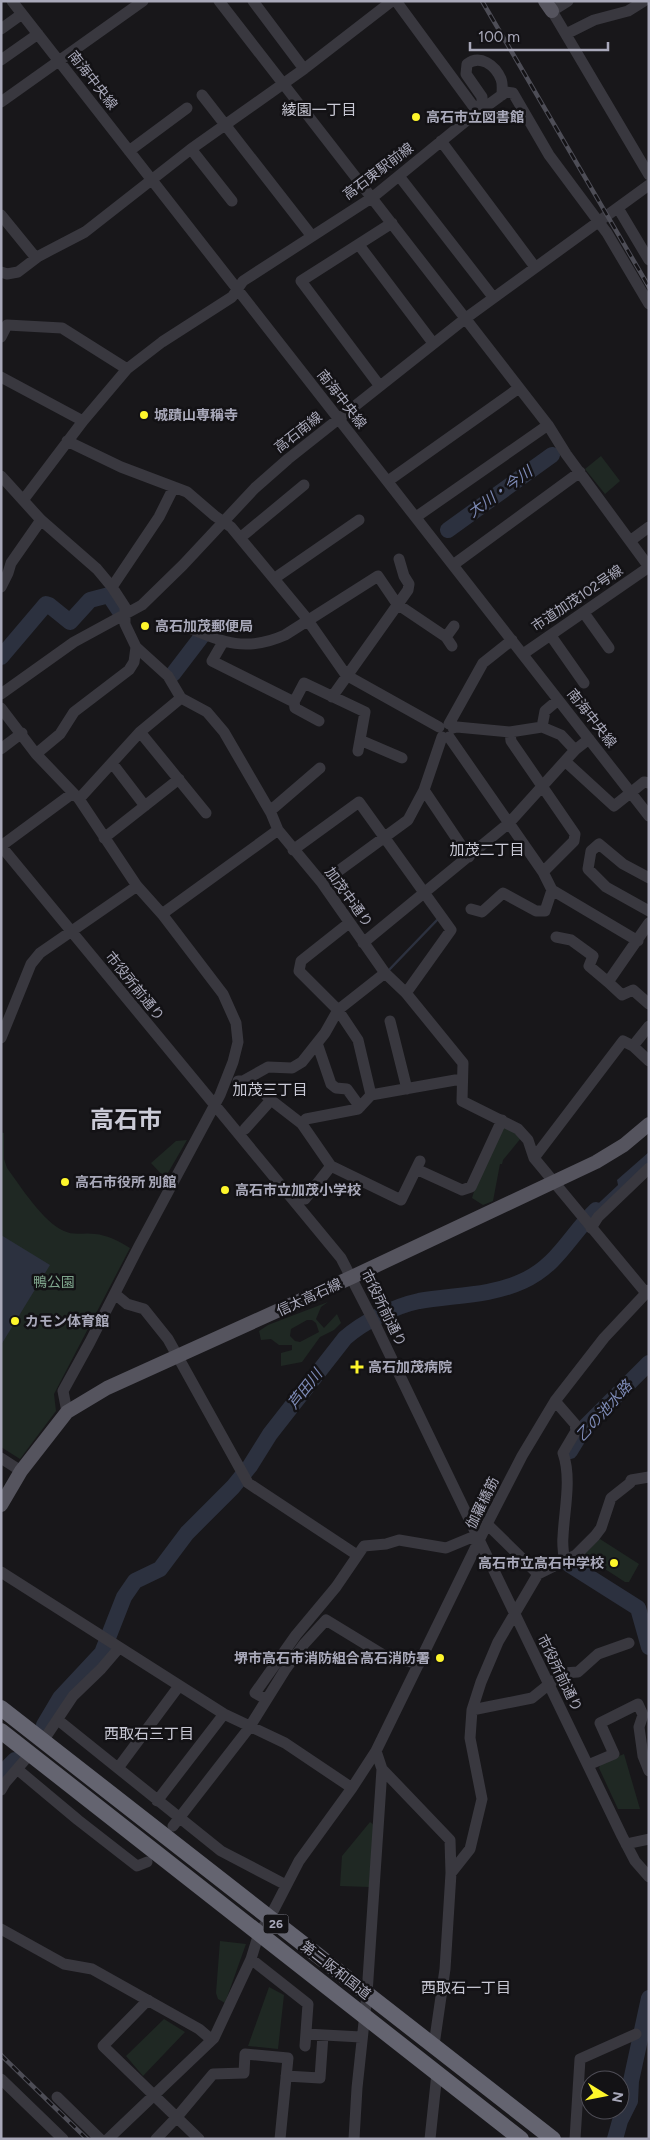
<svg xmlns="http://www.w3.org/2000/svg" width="650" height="2140" viewBox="0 0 650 2140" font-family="Figtree,'Noto Sans JP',sans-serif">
	<rect width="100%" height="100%" fill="#18171a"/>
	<path fill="#1f2823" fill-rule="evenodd" d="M601,456L620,481L605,494L585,469Z
		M508,1126L521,1138L503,1160L502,1164H500L493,1201L483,1205L472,1198L476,1185L501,1129Z
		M1,1132L4,1133V1159L7,1168C21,1187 43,1222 64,1231C74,1236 84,1232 95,1234C107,1235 119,1241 130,1248L54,1394L56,1411L20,1459L1,1447Z
		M187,1140L165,1178L151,1163L176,1141Z
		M328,1302L321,1307L316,1319L324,1328L337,1314L341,1323L334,1330L320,1337L302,1362L281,1366V1353L292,1350V1345H279L271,1339L261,1340L259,1331L268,1325ZM307,1320H312L316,1323L319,1332L300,1342L295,1341L290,1336L291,1329Z
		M600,1539L639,1564L629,1582H625L582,1554Z
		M624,1754L640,1809H618L599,1768L601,1763Z
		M370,1822L374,1825L369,1887L340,1886L342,1856Z
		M220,1941L246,1944L225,2003L218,1999L216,1993Z
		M269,1987L284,1995L278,2049L248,2046Z
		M164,2019L185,2032L143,2076L126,2056Z"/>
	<path fill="#2c313f" d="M649,1152V1164L592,1221L586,1215L618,1185L617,1180Z
		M1,1235L50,1265L1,1345Z"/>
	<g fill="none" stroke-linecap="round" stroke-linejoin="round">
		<path stroke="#2c313f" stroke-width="2.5" d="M388,971L438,919"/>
		<path stroke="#2c313f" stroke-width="16" d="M448,530L552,455
			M1,657L46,604L49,605L70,622L90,600L109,595L119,610
			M173,674L202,636
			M570,1451L584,1428L649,1363
			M570,1565L638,1608L649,1647
			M44,1725L60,1698L102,1653L124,1597L135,1581L160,1569L187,1533L233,1487L250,1466L270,1434L345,1338C363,1322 395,1306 419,1301C453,1295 491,1296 523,1281C558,1265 570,1235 596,1210
			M1,1774L15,1760
			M615,2139L620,2121L630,2101L631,2081L649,1998"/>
		<path stroke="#39383f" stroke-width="11" d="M12,1L649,816
			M219,1L548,425L566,454L649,567
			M253,1L304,69
			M396,1L476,110
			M568,1L552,11L649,175
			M1,29L22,14
			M566,34L594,20L628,11L644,1
			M1,60L38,34
			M202,95L311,235
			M1,102L143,1
			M474,112L482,103V97L466,74L467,64C480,54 495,65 501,79C503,84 502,90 502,95
			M441,141L535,267
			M191,149L232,201
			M129,151L187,108
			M399,176L493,297
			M618,208L649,260
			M1,215L36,258
			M359,245L433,343
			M1,272L7,274L18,272L39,256L85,232L191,149L304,69L392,1
			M1,337L7,325L62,328L127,369
			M1,377L83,421
			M379,385L301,281L392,223
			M67,441L121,467L187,492L215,516L231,527L304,615L346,675L439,727
			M1,476L41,520L97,569L112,587L125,607V624L136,647L168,676L181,698L207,712L224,732L271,813L278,830L322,883L385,973L406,993L463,1063L462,1101L518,1129L528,1140L534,1158L646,1293
			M388,481L519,388
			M24,499L83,421L127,369L162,342L232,297L243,281L373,197L466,121L506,92L513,93L549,155L607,233L649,304
			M416,517L548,425
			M240,538L304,485
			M630,541L649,527
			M453,565L580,472
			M275,578L359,520
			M1,587L8,573L11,563L41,520
			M112,587L159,517L174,487
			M584,613L609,648
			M187,627C223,643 247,652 285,635L378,576L397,604L446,637L452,646
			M551,636L584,683
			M446,637L454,626
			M223,642L212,661L294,702L304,683L365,712L358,751
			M523,654L649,567
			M1,694L74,642L142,605L183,565L255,488L288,459L466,318L649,185
			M332,697L408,590L409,584L404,576L399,559
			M294,702L295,708L319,721
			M1,708L36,754L79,799L137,886L162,914L223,994L236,1023L238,1042L233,1062L220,1095L139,1246L90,1342L63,1391L67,1412
			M449,724L483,663L512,640
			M542,727L545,711L558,700
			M453,728L457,727L510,732L542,727L561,735L575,750
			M140,732L206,813
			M510,732L511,741L575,834L574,841L543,872
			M449,737L543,872L552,890L638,941
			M360,740L402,758
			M1,749L22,733
			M36,754L60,734L74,712L129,670L134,662L136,647
			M566,762L614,806L644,782L649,783
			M112,763L145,806
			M424,790L469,857
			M79,799L140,732L181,698
			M270,811L320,768
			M104,838L179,779
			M1,846L341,1258L375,1324L622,1836L635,1861L649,1877
			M1,846L73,793
			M293,850L359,802L451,930L406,993
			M649,878L623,864L599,844L591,851L588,869L606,887L649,911
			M322,883L408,820L424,790L442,737
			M471,909L482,912L503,893L536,911H545L552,890
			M162,914L278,830
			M349,923L301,961L299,971L338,1010L358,1040L371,1095
			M649,923L608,982L622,995L633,990L649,1004
			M556,937L571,940L593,956L589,966L608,982
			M363,943L509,823L575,750L589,739
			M390,1021L407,1089
			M1,1038L31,964L40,953L137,886
			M317,1043L331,1084L336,1088L347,1089L360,1107
			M633,1046L649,1061
			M238,1081H243L268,1067L292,1068L302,1062L325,1033L338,1010L385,973
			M243,1081L255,1085L271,1100L302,1124L331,1166L401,1200L420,1161
			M302,1124L306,1119L358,1109L371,1095L461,1079
			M245,1129L271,1100
			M534,1158L623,1041L633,1046L649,1026
			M416,1169L462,1190L471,1187L502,1120
			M305,1199L331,1166
			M591,1228L598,1217L649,1168
			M115,1294L127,1304L144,1309L168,1339L248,1483L357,1555
			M555,1401L575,1424L576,1431L563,1453C572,1479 564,1511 563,1537C562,1545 564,1553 564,1561
			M1,1458L21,1471
			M487,1524L538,1574
			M1,1572L224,1714L285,1743L352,1788
			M266,1699L255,1693L296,1635L336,1587L364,1546L386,1544L399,1540L446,1548L470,1538L480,1541
			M472,1710L532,1698L563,1673L578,1672L598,1654L629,1643
			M58,1720L221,1851L286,1885
			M43,1741L73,1696L101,1669L119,1648
			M588,1765L614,1754L600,1723L638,1704L643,1715L639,1727L643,1756L649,1771
			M118,1768L179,1686
			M17,1769L78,1820L137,1866L147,1862
			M382,1769L450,1840L451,1873
			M1,1790L5,1783L30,1754
			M157,1801L224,1714
			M173,1826L249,1728L285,1670L304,1644L326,1620L385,1656L419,1664
			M626,1844L649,1839
			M1,1929L64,1964L92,1969L199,2029L212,2040
			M251,1959L308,2004L305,2046
			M148,2000L103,2046L199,2139
			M306,2034L361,2037
			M434,2045L445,1969L451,1873L470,1849L482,1799L470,1738L472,1710L481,1682L498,1642L538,1574L576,1555L595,1536L601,1528L611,1498L630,1483L631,1480L649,1477
			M286,2076L320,2078L323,2035
			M1,2079L63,2139
			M57,2097L100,2139
			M108,2139L214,2038L251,1959L259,1933L269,1919L299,1861L352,1788L376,1751L487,1524L522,1456L555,1401L604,1338L649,1290
			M156,2139L177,2117L213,2074L244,2073L245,2054L288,2058L280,2139
			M354,2139L357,2088L367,1994L382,1769L376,1751
			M430,2139L437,2073
			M575,2139L580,2059L636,2034"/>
		<path stroke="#55545e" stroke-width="14" d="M545,1L552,11
			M1,1505L21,1471L67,1412L107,1388L352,1277L596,1162L624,1145L649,1124"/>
		<path stroke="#646470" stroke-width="16" d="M1,1708L553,2139
			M1,1731L521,2139"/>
		<defs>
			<path id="rail" d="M482,1L649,287
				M1,2055L87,2139"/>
		</defs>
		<use href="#rail" stroke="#4d4d56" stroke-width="4.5"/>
		<use href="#rail" stroke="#131215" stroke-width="2.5" stroke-dasharray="8" stroke-linecap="butt"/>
	</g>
	<g fill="#fef62b" stroke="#131215" stroke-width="2">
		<circle cx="416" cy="117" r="5"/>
		<circle cx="144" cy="415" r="5"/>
		<circle cx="145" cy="626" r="5"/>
		<circle cx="65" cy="1182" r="5"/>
		<circle cx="225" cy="1190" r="5"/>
		<circle cx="15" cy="1321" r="5"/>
		<path d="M354.5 1359.5h5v5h5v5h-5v5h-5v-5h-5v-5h5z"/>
		<circle cx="614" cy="1563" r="5"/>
		<circle cx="440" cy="1658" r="5"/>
	</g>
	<g text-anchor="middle" stroke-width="5" stroke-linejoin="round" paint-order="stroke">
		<rect fill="#131215" stroke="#7c7c88" stroke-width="1" x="263.5" y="1914.5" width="25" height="19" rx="4"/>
		<g font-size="12" font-weight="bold" fill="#a9a9ba">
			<text x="276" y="1928">26</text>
		</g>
		<g font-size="14" fill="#a9a9ba" stroke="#131215">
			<text transform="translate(93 80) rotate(52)" y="5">南海中央線</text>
			<text transform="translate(378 171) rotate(-37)" y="5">高石東駅前線</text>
			<text transform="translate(342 399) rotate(52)" y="5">南海中央線</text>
			<text transform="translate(298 432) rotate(-38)" y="5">高石南線</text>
			<text transform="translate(577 598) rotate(-34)" y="5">市道加茂102号線</text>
			<text transform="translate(592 718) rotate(52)" y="5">南海中央線</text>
			<text transform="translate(349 897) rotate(54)" y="5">加茂中通り</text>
			<text transform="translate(135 986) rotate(51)" y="5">市役所前通り</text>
			<text transform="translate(309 1297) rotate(-25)" y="5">信太高石線</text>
			<text transform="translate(384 1308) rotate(64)" y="5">市役所前通り</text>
			<text transform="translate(482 1503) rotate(-64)" y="5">伽羅橋筋</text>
			<text transform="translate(560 1673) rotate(64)" y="5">市役所前通り</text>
			<text transform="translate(336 1970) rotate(38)" y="5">第二阪和国道</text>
		</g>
		<g font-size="14" font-weight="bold" fill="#a9a9ba" stroke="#131215" text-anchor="start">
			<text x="426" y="122">高石市立図書館</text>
			<text x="154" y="420">城蹟山専稱寺</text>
			<text x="155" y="631">高石加茂郵便局</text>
			<text x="75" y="1187">高石市役所 別館</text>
			<text x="235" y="1195">高石市立加茂小学校</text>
			<text x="25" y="1326">カモン体育館</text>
			<text x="368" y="1372">高石加茂病院</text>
			<text x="604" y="1568" text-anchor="end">高石市立高石中学校</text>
			<text x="430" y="1663" text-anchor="end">堺市高石市消防組合高石消防署</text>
		</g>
		<g font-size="14" fill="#7fa68d" stroke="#131215">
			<text x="54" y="1287">鴨公園</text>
		</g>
		<g font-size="15" fill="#cacad6" stroke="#131215">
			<text x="319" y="115">綾園一丁目</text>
			<text x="487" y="855">加茂二丁目</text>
			<text x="270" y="1095">加茂三丁目</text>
			<text x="149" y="1739">西取石三丁目</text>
			<text x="466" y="1993">西取石一丁目</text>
		</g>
		<g font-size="15" font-style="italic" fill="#7e8bb7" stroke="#131215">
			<text transform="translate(500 492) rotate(-36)" y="5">大川・今川</text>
			<text transform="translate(305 1389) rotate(-52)" y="5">芦田川</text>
			<text transform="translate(604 1411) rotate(-48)" y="5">乙の池水路</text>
		</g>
		<g font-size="24" font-weight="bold" fill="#cacad6" stroke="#131215">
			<text x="126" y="1128">高石市</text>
		</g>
	</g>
	<rect width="650" height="2140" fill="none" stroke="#a9a9ba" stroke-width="5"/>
	<g transform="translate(605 2095) rotate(100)"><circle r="24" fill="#131215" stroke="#4f4e57"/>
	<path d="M0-4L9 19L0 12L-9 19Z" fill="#fef62b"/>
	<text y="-8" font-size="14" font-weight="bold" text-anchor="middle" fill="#a9a9ba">N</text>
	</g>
	<path d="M470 42v8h138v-8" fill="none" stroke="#a9a9ba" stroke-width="2.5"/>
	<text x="478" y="42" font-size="15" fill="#a9a9ba" stroke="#131215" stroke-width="4" paint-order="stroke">100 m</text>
</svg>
